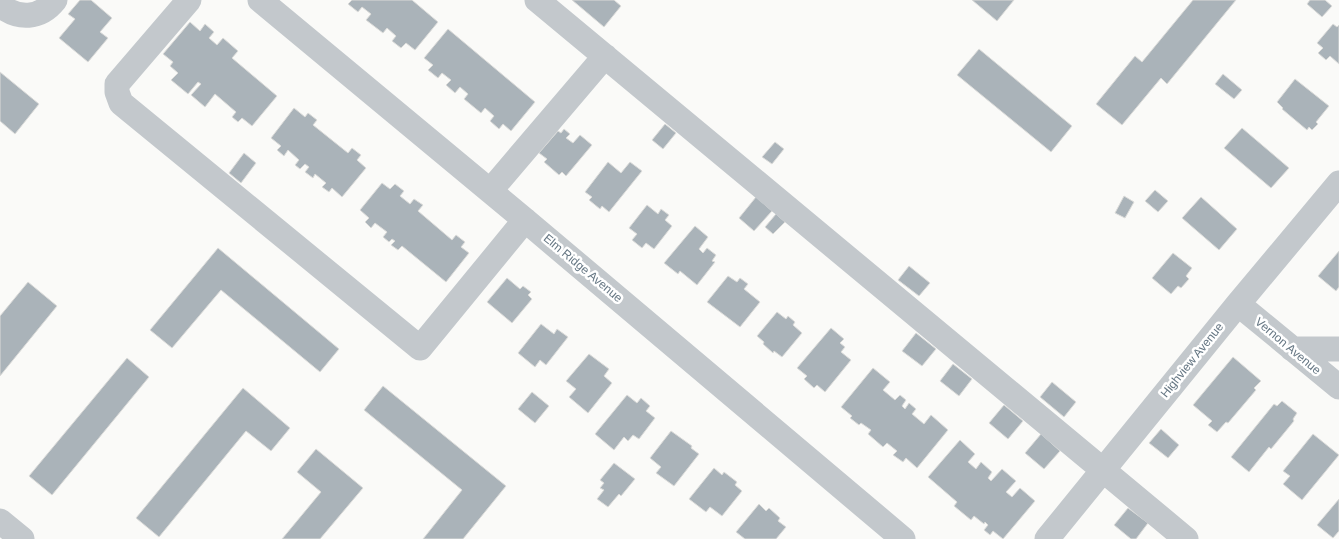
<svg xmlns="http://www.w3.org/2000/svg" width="1339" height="539" viewBox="0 0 1339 539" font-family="Helvetica,sans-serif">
	<rect width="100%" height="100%" fill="#fafaf8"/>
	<path fill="#aab3b9" stroke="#dcdcda" d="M80,0H91L112,18L100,32L108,38L88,62L59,38L75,19L68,14Z
		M352,0H412L438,22L415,50L406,43L401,48L392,41L396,36L387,28L383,33L366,20L371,14L362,7L358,12L348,4Z
		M572,0H614L621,6L604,27Z
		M972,0H1014L997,21Z
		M1193,0H1236L1167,84L1161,78L1122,125L1096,104L1135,56L1142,62Z
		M1310,0H1325L1332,6L1322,17L1307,4Z
		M190,22L200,31L205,24L214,32L209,38L217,45L223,38L238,51L232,58L277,96L252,126L242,118L238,122L232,117L236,112L215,94L205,107L191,95L201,84L198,82L188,94L171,80L178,73L170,66L173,62L163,54Z
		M1333,24L1337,27L1339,25V64L1330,56L1326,60L1318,53L1323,48L1317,43Z
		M448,29L535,102L511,131L503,124L499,129L490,121L494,116L485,108L481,113L464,99L468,94L460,87L455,93L446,85L451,80L442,73L438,78L428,70L433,65L424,58Z
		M979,49L1072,126L1051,152L957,75Z
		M0,72L39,104L15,134L0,121Z
		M1223,74L1242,90L1234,99L1215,84Z
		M1295,79L1329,106L1316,122L1318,124L1312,130L1309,127L1307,130L1282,109L1283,108L1277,102Z
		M294,108L305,117L308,113L317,120L313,125L348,153L352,148L361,155L357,160L366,168L342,197L332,188L329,192L322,187L326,183L315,174L313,178L305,172L309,167L305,164L300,169L295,165L299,160L288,150L284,156L277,150L281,146L271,138Z
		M665,124L676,133L663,149L652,140Z
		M1242,128L1289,168L1271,188L1224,148Z
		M564,129L570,134L566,138L573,143L580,135L592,145L566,176L562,172L559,175L544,162L547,159L539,153L558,131L561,133Z
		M775,142L784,149L772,164L762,157Z
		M244,153L256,163L241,183L229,173Z
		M608,162L621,173L630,162L642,171L609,212L602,206L600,209L589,200L592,197L585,192Z
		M382,183L390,189L395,184L404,191L400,196L410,204L414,199L423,205L418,211L452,240L456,235L465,242L461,247L469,253L446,282L402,246L398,250L391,245L395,241L392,239L389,242L383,237L387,232L375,223L371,228L365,222L369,218L360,210Z
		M1155,190L1168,201L1158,212L1145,201Z
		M1124,196L1134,202L1125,218L1115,213Z
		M756,197L772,211L754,231L739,218Z
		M1201,197L1237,229L1219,250L1182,218Z
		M647,205L658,214L661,209L669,215L665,220L672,226L654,249L646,243L642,248L632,240L637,234L629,228Z
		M776,214L785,222L773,234L765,227Z
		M695,226L708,237L699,249L703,253L707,248L716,255L712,261L715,262L697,285L680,271L678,274L664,263Z
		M218,248L339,349L320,372L221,290L172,348L150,330Z
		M1339,251V287L1336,291L1318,276Z
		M1173,253L1192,268L1186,276L1189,279L1181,288L1178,286L1171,294L1152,278Z
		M909,266L930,283L919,296L898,280Z
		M728,276L737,282L740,278L748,284L744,289L760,302L740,327L707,302Z
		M507,278L520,289L523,286L531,292L528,295L532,299L512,323L487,302Z
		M28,282L57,306L0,376V316Z
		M777,312L786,319L788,316L795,322L793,325L802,333L782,357L774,351L773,353L763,344L764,342L757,336Z
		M541,324L554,334L557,329L568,337L546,365L540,360L535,367L518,353Z
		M831,328L844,339L840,343L845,347L841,352L851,360L825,392L817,385L814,388L804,379L807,376L797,368Z
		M916,333L936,349L922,366L902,351Z
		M589,354L609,369L604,376L612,383L588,413L569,397L576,389L566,381Z
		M1233,357L1261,381L1254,388L1256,390L1228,423L1226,422L1217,432L1208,425L1212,421L1193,405Z
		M127,358L149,377L52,495L29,476Z
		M953,364L972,379L959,396L940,381Z
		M873,368L890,382L883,390L895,400L900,395L906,400L902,406L905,409L909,403L916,409L912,414L924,424L931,415L948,430L917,468L906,458L903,462L893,455L897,451L887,443L883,447L868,434L871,430L861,423L859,425L850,418L852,416L841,407Z
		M1052,382L1076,402L1064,417L1040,397Z
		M383,386L506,486L463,539H423L462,490L364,410Z
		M243,388L290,428L271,451L246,431L159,537L136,518Z
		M532,392L549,406L535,423L518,409Z
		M627,395L637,403L641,398L650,406L646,411L655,418L639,439L633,435L628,441L624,437L614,450L595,434Z
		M1282,401L1297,413L1293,419L1294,421L1271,449L1269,447L1249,472L1231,457L1274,404L1277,406Z
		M1004,405L1023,421L1008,439L989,423Z
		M1161,429L1179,445L1168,458L1149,443Z
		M671,431L692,446L691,448L699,454L674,486L656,473L661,467L650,458Z
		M1041,434L1060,451L1044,469L1025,453Z
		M1313,434L1339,455L1302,500L1283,484L1290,476L1283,471Z
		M960,440L975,454L968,462L976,469L981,462L992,472L988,478L991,481L1002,469L1016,481L1006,492L1012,497L1020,488L1035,501L1003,539L993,531L990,535L984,530L988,525L985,522L984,524L974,516L971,520L954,506L957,502L928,477Z
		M316,449L363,488L320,539H282L321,492L297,472Z
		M614,463L635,479L621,496L619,494L608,507L597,499L604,490L600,488L604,483L600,480Z
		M714,468L722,475L724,472L737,482L735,485L742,491L722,516L710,507L706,512L689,499Z
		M1339,499V531L1333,538L1317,525Z
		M759,504L766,511L769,508L780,518L778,521L786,527L776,539H745L736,532Z
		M1128,508L1148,523L1136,539H1131L1114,525Z"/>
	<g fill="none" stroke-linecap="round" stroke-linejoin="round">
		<path stroke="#c3c8cc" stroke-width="25" d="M189,0L117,84V92L121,103L420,348L525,220
			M260,0L525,220L903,539
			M537,0L1186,539
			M0,5C18,20 40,19 55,0
			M490,191L605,56
			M1238,304L1339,387
			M1292,349H1339
			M0,521L22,539
			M1047,539L1238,304L1339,183"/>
	</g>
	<g text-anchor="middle" stroke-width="5" stroke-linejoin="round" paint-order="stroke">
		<g font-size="12" fill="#657683" stroke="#fff">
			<text transform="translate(583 268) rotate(40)" y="4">Elm Ridge Avenue</text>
			<text transform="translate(1288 346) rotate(40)" y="4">Vernon Avenue</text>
			<text transform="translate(1192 360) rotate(-51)" y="4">Highview Avenue</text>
		</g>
	</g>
</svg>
